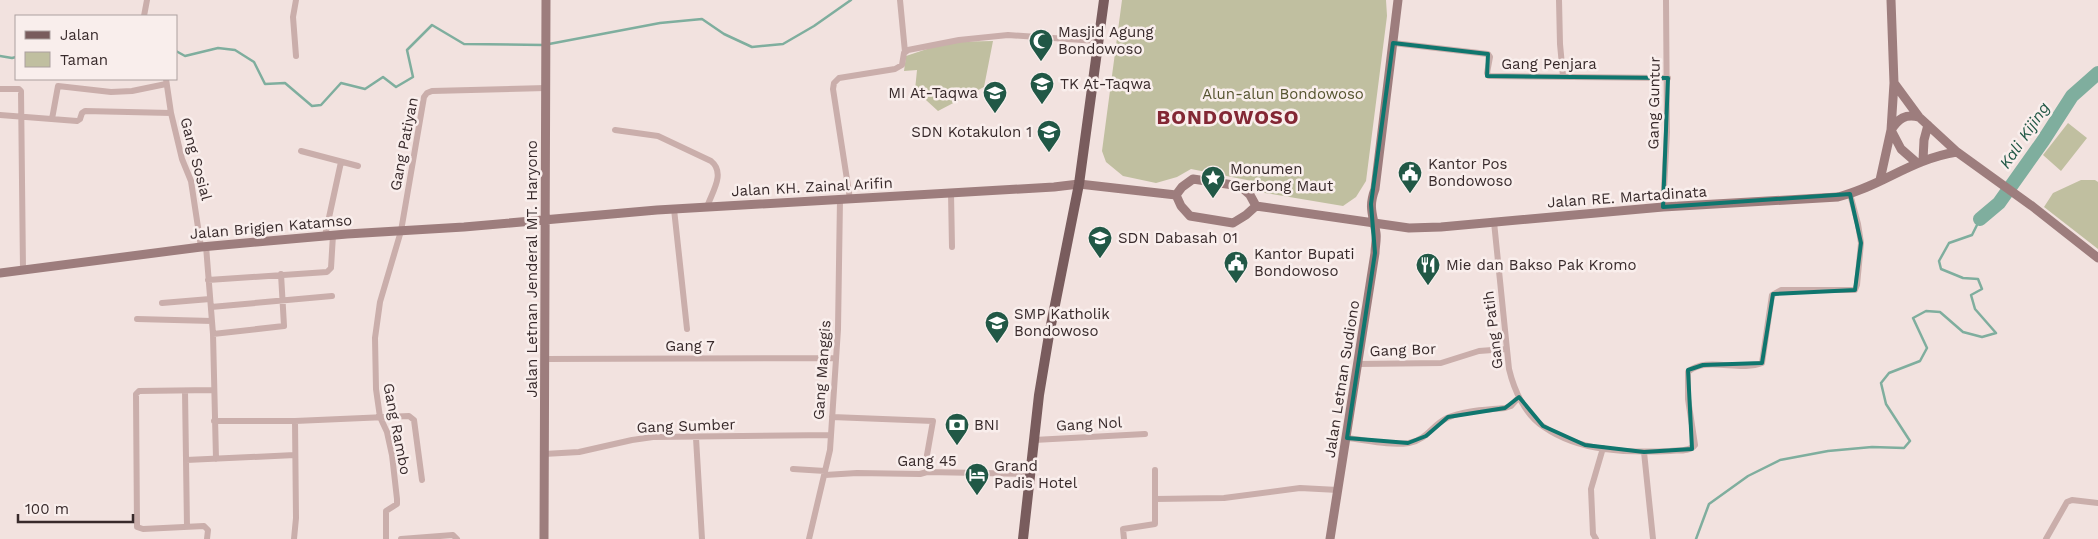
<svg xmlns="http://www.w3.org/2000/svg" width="2098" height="539" viewBox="0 0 2098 539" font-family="'Work Sans',sans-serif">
	<rect width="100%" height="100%" fill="#f2e2df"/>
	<path fill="#c0bfa0" d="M1122,0H1386L1387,16L1366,181L1356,197L1343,206L1265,193L1252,181L1191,169L1177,177L1156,183L1123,176L1106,162L1102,151Z
		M993,41L984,87L938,111L915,90L917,70L904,71L906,56L948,42Z
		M2068,123L2087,138L2061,171L2043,155Z
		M2081,180H2095L2098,182V249L2044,207L2053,193Z"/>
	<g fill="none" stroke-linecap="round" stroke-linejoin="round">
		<path stroke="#7fae9e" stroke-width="2.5" d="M549,44L660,23L702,19L724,34L752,47L783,44L814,26L851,0
			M176,51L185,56L218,48L235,50L254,62L265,84L285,83L312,106L321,105L341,83L365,89L383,77L396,87L413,77L407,50L432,25L464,44L544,45
			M0,56L12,58L16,57
			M1696,539L1709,504L1748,476L1780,460L1828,451L1872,447L1904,448L1910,441L1886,404L1881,383L1889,373L1920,361L1927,348L1913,318L1926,311L1940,312L1963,332L1982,337L1996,333L1975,309L1971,295L1982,289L1978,279L1963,278L1941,269L1939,261L1949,243L1972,235L1980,219"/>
		<path stroke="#7fae9e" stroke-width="14" d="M1980,219L1999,203L2043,141L2072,96L2098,73"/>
		<path stroke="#caaeab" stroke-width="6" d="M296,0L293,17L296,56
			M900,0L905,52
			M1559,0L1560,44L1563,76
			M144,16L147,0
			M1393,43L1488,54L1490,57L1487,73L1489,76L1668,78
			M166,79L171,113L182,159L191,181L201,247
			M0,89H19L21,91L23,270
			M0,115L77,121L80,119L82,113L85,111L171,113
			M52,119L58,86L111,92L132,91L166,84
			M615,130L658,136L711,161C726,173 712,192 707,207
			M301,151L358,166
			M951,193L952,247
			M850,199L833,89L834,83L839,78L895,69L902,65L904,53L908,50L959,40L1008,35L1097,41
			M1663,207L1667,132L1666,0
			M674,209L687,329
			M1494,222L1509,369C1514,390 1525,415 1544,427C1580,452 1628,453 1670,451C1678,450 1690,452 1695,445L1688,399V372C1705,356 1740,372 1762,363L1772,295L1781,290H1855L1857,285L1861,243L1858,224L1850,194
			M325,236L341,162
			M206,246L213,334L216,459
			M208,280L327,272L331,268L333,235
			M162,303L210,299
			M211,307L332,296
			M137,319L212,321
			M213,334L284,326L281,274
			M545,359L836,358
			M1359,364L1441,363L1479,351L1506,349
			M185,391L187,527
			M832,417L933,421L927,455V472
			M214,421H295L409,416L414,420L422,480
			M696,438L702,539
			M1347,438C1366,440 1389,446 1409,443C1428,439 1432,425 1447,418C1465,410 1486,410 1505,408L1511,406L1519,397
			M1034,440L1145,434
			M1644,452L1653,539
			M544,454L579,452L632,440L653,437L831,435
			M186,460L295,455
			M793,469L825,471
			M825,475L857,473L920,474L927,472L1030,474
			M1155,499L1224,498L1300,488L1338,490
			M207,539L208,530L204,526L143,529L137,527L136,394L139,391L213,390
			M294,539L296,518L295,421
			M386,539V511L397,504V499L392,455L387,432L380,417L376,389L375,338L380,302L401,231L424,97L427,93L432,91L546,88
			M401,539L453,535L457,539
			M809,539L830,450L838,329L840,199
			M1124,539L1123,529L1155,524V470
			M1596,539L1593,534L1591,489L1603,448
			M2046,539L2067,502L2072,500L2098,503"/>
		<path stroke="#9d7d7d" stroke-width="9" d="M1894,83L1919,117L1957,152L2032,206L2098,258
			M1923,160L1924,140L1928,125
			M1917,163L1901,149L1891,130C1899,118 1905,114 1919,117
			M1880,180L1891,130L1894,83L1891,0
			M1176,195L1181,206L1190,216L1233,223L1246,215L1256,206
			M1176,195L1182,187L1193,179L1240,186L1250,195L1256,206
			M1256,206L1409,228L1441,227L1663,207L1838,197C1882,186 1911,159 1957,152
			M0,273L201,247L347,234L464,227L657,210L1054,187L1079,184L1176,195
			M544,539L546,0
			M1330,539L1375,253C1375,247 1377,239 1376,233C1373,214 1368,208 1375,189L1398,0"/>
		<path stroke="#795c5d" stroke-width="10" d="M1023,539L1039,395L1049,335L1079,184L1104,0"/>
	</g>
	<path fill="none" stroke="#0f766e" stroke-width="4" stroke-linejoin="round" d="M1393,43L1488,54L1487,76L1668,78L1663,207L1850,194L1861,243L1855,290L1773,294L1762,363L1703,365L1688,370L1692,449L1644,452L1585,445L1543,426L1519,397L1505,408L1448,417L1426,436L1408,443L1347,438L1375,253L1371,204Z"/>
	<defs>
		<symbol id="mosque-pin" viewBox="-11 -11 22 30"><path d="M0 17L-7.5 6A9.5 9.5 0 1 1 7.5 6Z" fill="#215846" stroke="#f9eeec"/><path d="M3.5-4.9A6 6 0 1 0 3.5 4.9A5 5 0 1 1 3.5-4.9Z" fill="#fff"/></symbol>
		<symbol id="school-pin" viewBox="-11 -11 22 30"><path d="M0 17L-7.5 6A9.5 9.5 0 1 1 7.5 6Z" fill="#215846" stroke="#f9eeec"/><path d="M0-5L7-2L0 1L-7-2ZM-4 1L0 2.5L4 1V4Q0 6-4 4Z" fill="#fff"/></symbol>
		<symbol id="civic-pin" viewBox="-11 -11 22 30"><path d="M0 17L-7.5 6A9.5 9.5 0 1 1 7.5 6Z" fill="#215846" stroke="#f9eeec"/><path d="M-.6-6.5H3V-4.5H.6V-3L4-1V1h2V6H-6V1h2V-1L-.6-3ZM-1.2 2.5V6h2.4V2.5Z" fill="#fff"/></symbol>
		<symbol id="sight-pin" viewBox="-11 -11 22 30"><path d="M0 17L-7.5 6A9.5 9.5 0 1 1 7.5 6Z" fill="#215846" stroke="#f9eeec"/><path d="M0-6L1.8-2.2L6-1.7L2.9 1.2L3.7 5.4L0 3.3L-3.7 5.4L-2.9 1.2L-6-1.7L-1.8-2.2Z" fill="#fff"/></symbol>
		<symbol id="restaurant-pin" viewBox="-11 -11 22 30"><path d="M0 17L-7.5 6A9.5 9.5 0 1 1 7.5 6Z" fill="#215846" stroke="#f9eeec"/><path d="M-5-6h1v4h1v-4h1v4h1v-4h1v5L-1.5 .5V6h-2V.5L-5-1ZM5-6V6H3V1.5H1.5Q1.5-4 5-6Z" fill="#fff"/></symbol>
		<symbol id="bank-pin" viewBox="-11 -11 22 30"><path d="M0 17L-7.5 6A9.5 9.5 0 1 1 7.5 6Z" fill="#215846" stroke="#f9eeec"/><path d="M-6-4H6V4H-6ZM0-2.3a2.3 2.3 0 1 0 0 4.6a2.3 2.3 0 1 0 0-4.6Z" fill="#fff"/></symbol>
		<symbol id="hotel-pin" viewBox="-11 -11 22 30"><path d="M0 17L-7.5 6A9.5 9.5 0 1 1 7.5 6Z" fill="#215846" stroke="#f9eeec"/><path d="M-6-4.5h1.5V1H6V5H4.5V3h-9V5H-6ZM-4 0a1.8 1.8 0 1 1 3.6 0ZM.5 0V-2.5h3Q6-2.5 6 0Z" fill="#fff"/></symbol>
	</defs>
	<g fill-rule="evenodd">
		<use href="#mosque-pin" x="1027" y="27" width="28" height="38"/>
		<use href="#school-pin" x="1028" y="70" width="28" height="38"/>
		<use href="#school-pin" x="981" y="79" width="28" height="38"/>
		<use href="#school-pin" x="1035" y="118" width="28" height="38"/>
		<use href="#civic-pin" x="1396" y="159" width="28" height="38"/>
		<use href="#sight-pin" x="1199" y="164" width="28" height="38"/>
		<use href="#school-pin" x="1086" y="224" width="28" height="38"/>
		<use href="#civic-pin" x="1222" y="249" width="28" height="38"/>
		<use href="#restaurant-pin" x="1414" y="251" width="28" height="38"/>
		<use href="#school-pin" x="983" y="309" width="28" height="38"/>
		<use href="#bank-pin" x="943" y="411" width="28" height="38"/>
		<use href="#hotel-pin" x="963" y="461" width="28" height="38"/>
	</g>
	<g text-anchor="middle" stroke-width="5" stroke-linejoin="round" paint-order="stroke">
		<g font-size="15" fill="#382a2b" stroke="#f9eeec" text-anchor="start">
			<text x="1058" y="37">Masjid Agung<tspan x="1058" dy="17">Bondowoso</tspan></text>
			<text x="1060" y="89">TK At-Taqwa</text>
			<text x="978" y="98" text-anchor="end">MI At-Taqwa</text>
			<text x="1032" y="137" text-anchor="end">SDN Kotakulon 1</text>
			<text x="1428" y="169">Kantor Pos<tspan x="1428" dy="17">Bondowoso</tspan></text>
			<text x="1230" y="174">Monumen<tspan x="1230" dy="17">Gerbong Maut</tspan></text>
			<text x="1118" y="243">SDN Dabasah 01</text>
			<text x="1254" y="259">Kantor Bupati<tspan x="1254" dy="17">Bondowoso</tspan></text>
			<text x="1446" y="270">Mie dan Bakso Pak Kromo</text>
			<text x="1014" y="319">SMP Katholik<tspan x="1014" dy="17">Bondowoso</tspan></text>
			<text x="974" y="430">BNI</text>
			<text x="994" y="471">Grand<tspan x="994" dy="17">Padis Hotel</tspan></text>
		</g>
		<g font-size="15" fill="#382a2b" stroke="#f9eeec">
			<text x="1549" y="69">Gang Penjara</text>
			<text transform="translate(1654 103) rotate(-89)" y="5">Gang Guntur</text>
			<text transform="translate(404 144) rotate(-79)" y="5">Gang Patiyan</text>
			<text transform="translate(196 159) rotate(75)" y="5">Gang Sosial</text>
			<text transform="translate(812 187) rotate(-3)" y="5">Jalan KH. Zainal Arifin</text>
			<text transform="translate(1627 197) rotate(-4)" y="5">Jalan RE. Martadinata</text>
			<text transform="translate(271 227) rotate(-5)" y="5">Jalan Brigjen Katamso</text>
			<text transform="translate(532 269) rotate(-90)" y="5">Jalan Letnan Jenderal MT. Haryono</text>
			<text transform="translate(1493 330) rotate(-97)" y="5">Gang Patih</text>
			<text x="690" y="351">Gang 7</text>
			<text transform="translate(1403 350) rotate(-2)" y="5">Gang Bor</text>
			<text transform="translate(822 370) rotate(-86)" y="5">Gang Manggis</text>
			<text transform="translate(1342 379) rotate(-81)" y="5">Jalan Letnan Sudiono</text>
			<text transform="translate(1089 424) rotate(-3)" y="5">Gang Nol</text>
			<text transform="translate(686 426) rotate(-2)" y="5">Gang Sumber</text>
			<text transform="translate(397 429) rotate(79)" y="5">Gang Rambo</text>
			<text x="927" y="466">Gang 45</text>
		</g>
		<g font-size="15" fill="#55542f" stroke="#f9eeec">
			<text x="1283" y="99">Alun-alun Bondowoso</text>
		</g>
		<g font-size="16" font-style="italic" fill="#215846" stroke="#f9eeec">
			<text transform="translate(2024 135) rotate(-56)" y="6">Kali Kijing</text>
		</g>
		<g font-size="20" font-weight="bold" letter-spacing="1" fill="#832734" stroke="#f9eeec">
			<text x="1228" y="124">BONDOWOSO</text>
		</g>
	</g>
	<rect x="15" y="15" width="162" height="65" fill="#f9eeec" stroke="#aca09f"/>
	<rect x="25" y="31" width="25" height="8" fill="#795c5d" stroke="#aca09f"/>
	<text x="60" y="40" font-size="15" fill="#382a2b">Jalan</text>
	<rect x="25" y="52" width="25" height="15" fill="#c0bfa0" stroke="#aca09f"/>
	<text x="60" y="65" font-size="15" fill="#382a2b">Taman</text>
	<path d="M18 514v8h115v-8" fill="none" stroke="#382a2b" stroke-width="2.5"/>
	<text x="25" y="514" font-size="15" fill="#382a2b" stroke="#f9eeec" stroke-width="4" paint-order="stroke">100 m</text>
</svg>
